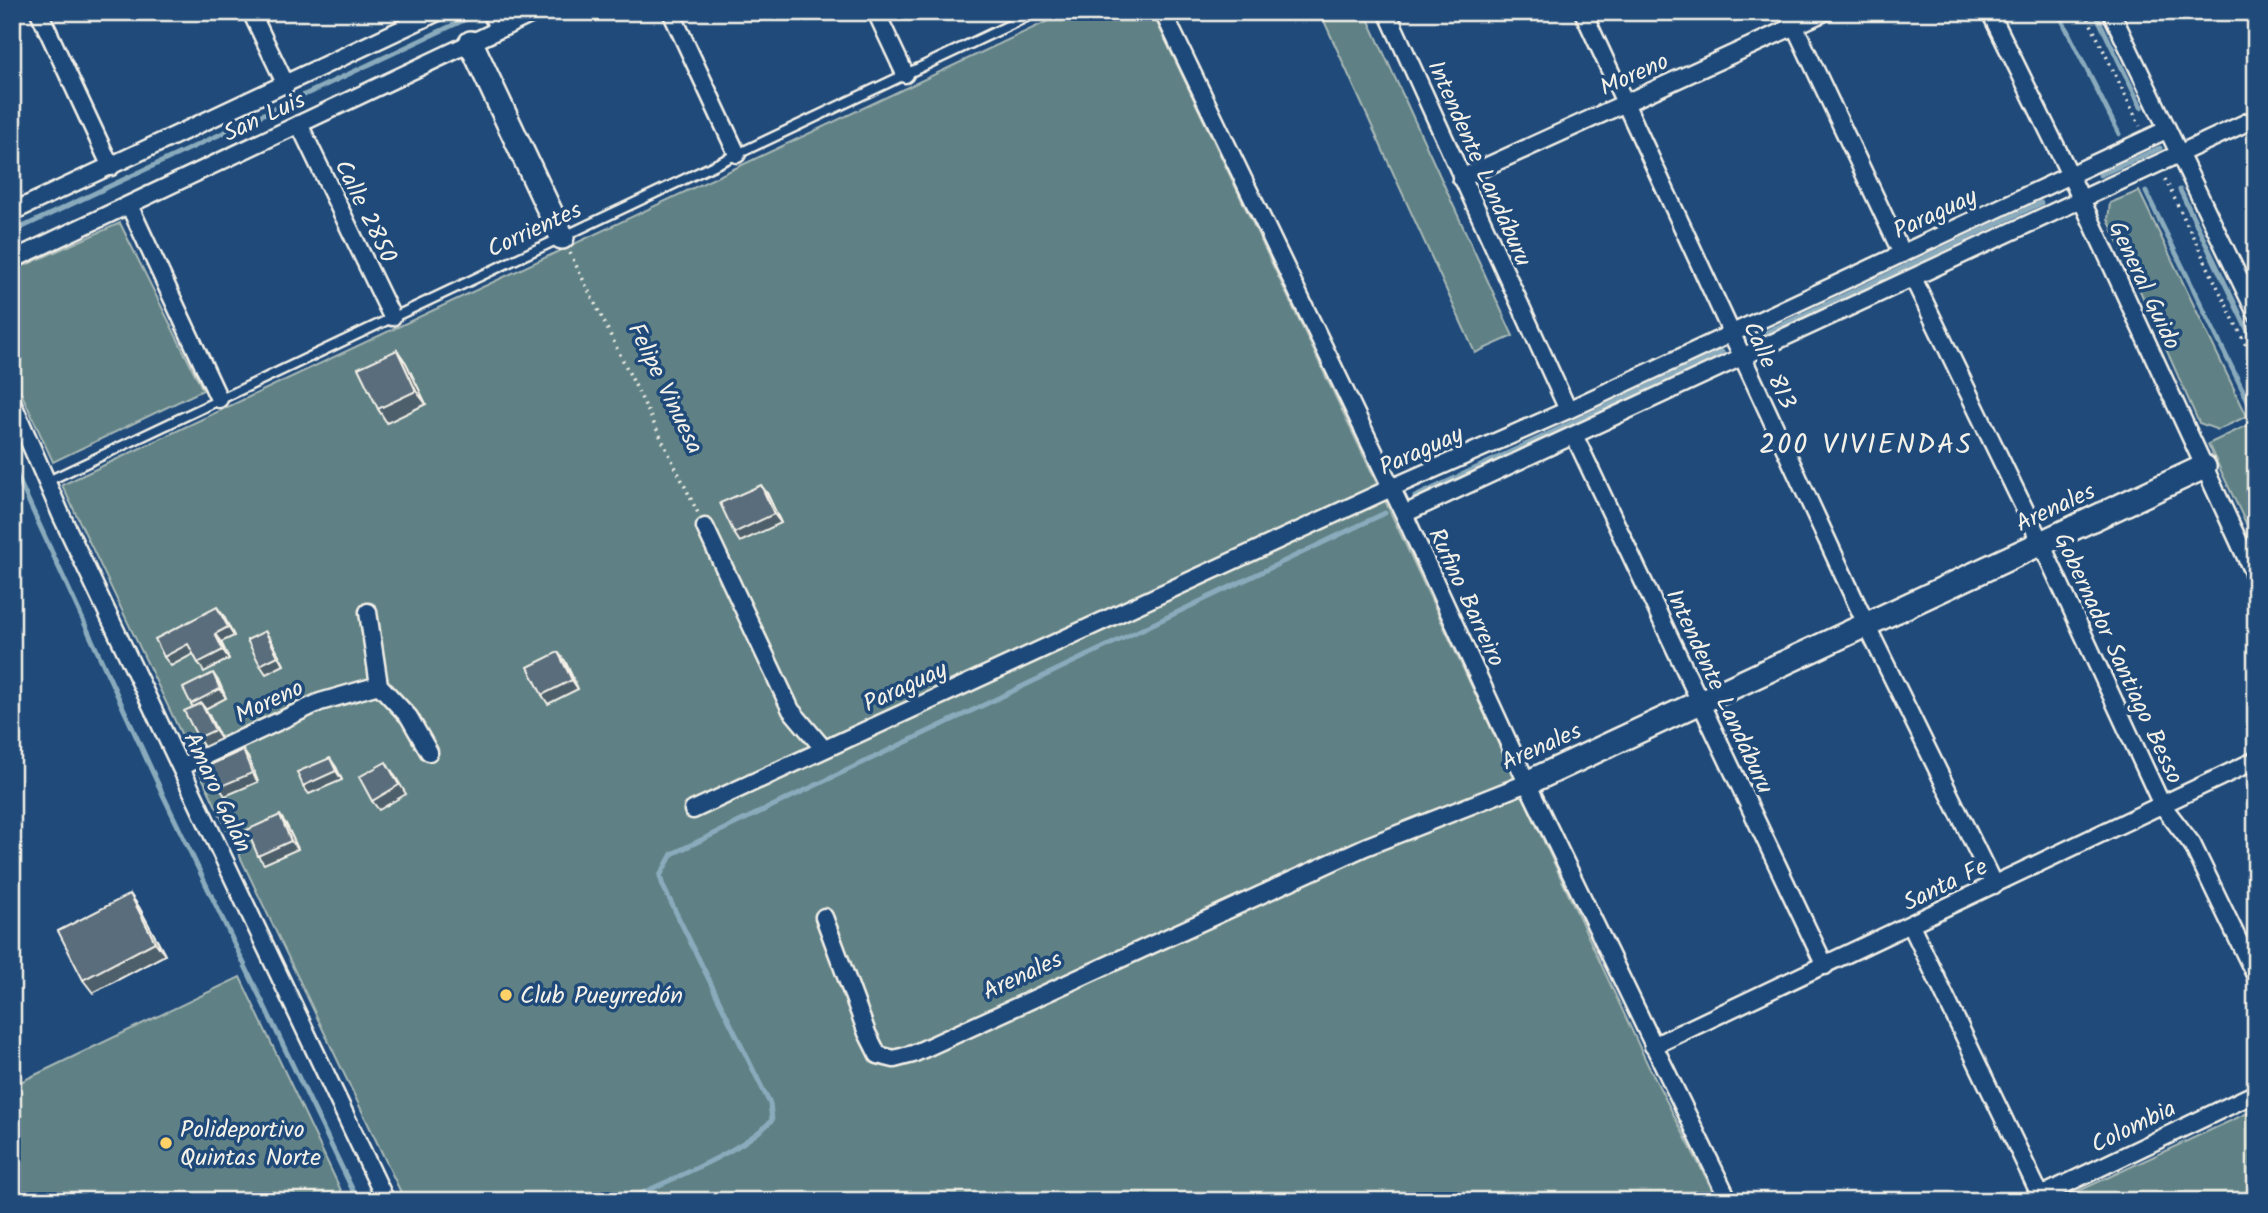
<svg xmlns="http://www.w3.org/2000/svg" width="2268" height="1213" viewBox="0 0 2268 1213" font-family="Kalam,sans-serif">
	<rect width="100%" height="100%" fill="#1f4a7a"/>
	<filter id="ink" filterUnits="userSpaceOnUse"><feTurbulence type="fractalNoise" baseFrequency=".0143" numOctaves="2"/><feDisplacementMap in="SourceGraphic" scale="14" xChannelSelector="R" yChannelSelector="G"/><feConvolveMatrix kernelMatrix="1 2 1 2 8 2 1 2 1" color-interpolation-filters="sRGB"/></filter>
	<g filter="url(#ink)">
		<path fill="#5f8185" stroke="#aab9b6" stroke-width="2" d="M1067,12H1152L1381,492L1648,1065L1718,1201H405L62,485Z
			M1320,12H1365L1513,336L1475,353Z
			M2139,191L2247,416L2218,430L2199,423L2108,219L2110,203Z
			M120,223L203,390L53,462L12,373V271Z
			M2252,423L2256,431V544L2208,444Z
			M240,977L346,1201H12V1086Z
			M2256,1109V1201H2057Z"/>
		<g fill="none" stroke-linecap="round" stroke-linejoin="round">
			<path stroke="#8aabbc" stroke-width="5" d="M2058,12L2119,134
				M2095,12L2141,107
				M2100,175L2160,148
				M2180,190L2256,348
				M2146,192L2256,417
				M12,232L481,12
				M1750,340L2041,203
				M12,465L164,797L358,1201
				M1415,497L1722,352
				M625,1201C668,1180 741,1153 772,1120L770,1104L663,886L660,876L672,854L1385,513"/>
			<defs>
				<path id="lane" d="M486,12L496,32
					M48,481L1037,12"/>
				<path id="street" d="M39,12L111,167
					M251,12L286,85
					M671,12L737,154
					M876,12L905,74
					M1163,12L1404,514L1527,783L1729,1201
					M1387,12L1568,410
					M1583,12L1866,624L1994,885
					M1788,12L1902,254
					M1990,12L2070,175L2256,579
					M2111,12L2256,313
					M299,124L392,317
					M1461,178L1825,12
					M129,205L219,399
					M12,212L438,12
					M12,260L536,12
					M1913,278L2041,543L2162,805L2192,844L2256,977
					M12,402L62,517L386,1201
					M1574,435L1825,966
					M1404,514L2256,118
					M705,527L791,710L823,748
					M368,612L379,685L409,717L429,752
					M181,767L320,702L379,685
					M693,810L1391,488L1568,410L2166,130
					M824,917L867,1033L878,1055L894,1059L913,1054L1365,847L1527,783
					M1911,925L2043,1201
					M1653,1046L2256,760
					M2030,1201L2256,1093"/>
				<path id="secondary" d="M471,43L562,237
					M1527,783L2204,467"/>
			</defs>
			<use href="#lane" stroke="#f4f1e8" stroke-width="13"/>
			<use href="#street" stroke="#f4f1e8" stroke-width="21"/>
			<use href="#secondary" stroke="#f4f1e8" stroke-width="28"/>
			<path stroke="#f4f1e8" stroke-width="3.5" stroke-dasharray="2 5" stroke-linecap="butt" d="M2085,12L2140,126
				M2165,179L2256,366
				M570,253L698,513"/>
			<use href="#lane" stroke="#1f4a7a" stroke-width="8"/>
			<use href="#street" stroke="#1f4a7a" stroke-width="16"/>
			<use href="#secondary" stroke="#1f4a7a" stroke-width="23"/>
		</g>
		<path fill="#4d5e6b" stroke="#f4f1e8" stroke-width="2" d="M397,350L406,363L426,404L387,423L378,409Z
			M767,493L781,523L740,542L734,533Z
			M223,615L234,636L221,642L229,659L204,672L193,654L171,666L164,657Z
			M271,640L284,665L266,674L260,665Z
			M565,661L578,689L548,704L542,695Z
			M219,682L226,698L205,709L221,739L204,747L198,738L193,707L191,704Z
			M249,759L258,782L225,796L219,787Z
			M336,767L342,780L309,794L303,786Z
			M392,771L406,794L379,810L372,801Z
			M286,824L298,849L264,864L258,856Z
			M130,894L139,907L165,955L93,993L83,980Z"/>
		<path fill="#3f4c57" stroke="#f4f1e8" stroke-width="2" d="M397,350L406,363L426,404L416,391Z
			M761,485L767,493L781,523L774,514Z
			M217,607L223,615L234,636L228,627Z
			M265,631L271,640L284,665L278,656Z
			M215,634L221,642L229,659L223,650Z
			M558,652L565,661L578,689L572,680Z
			M213,673L219,682L226,698L220,689Z
			M201,703L207,711L221,739L215,730Z
			M243,750L249,759L258,782L252,773Z
			M330,758L336,767L342,780L336,771Z
			M280,815L286,824L298,849L291,841Z
			M130,894L139,907L165,955L155,942Z"/>
		<path fill="#5a6d7c" stroke="#f4f1e8" stroke-width="2" d="M397,350L416,391L378,409L358,368Z
			M761,485L774,514L734,533L720,503Z
			M217,607L228,627L215,634L223,650L198,663L188,644L164,657L155,639Z
			M265,631L278,656L260,665L247,640Z
			M558,652L572,680L542,695L528,667Z
			M213,673L220,689L191,704L183,688Z
			M201,703L215,730L198,738L184,711Z
			M243,750L252,773L219,787L210,765Z
			M330,758L336,771L303,786L297,772Z
			M386,762L399,785L372,801L359,777Z
			M280,815L291,841L258,856L247,830Z
			M130,894L155,942L83,980L58,931Z"/>
	</g>
	<g fill="#ffd166" stroke="#1f4a7a" stroke-width="2.5">
		<circle cx="506" cy="995" r="7"/>
		<circle cx="166" cy="1143" r="7"/>
	</g>
	<g text-anchor="middle" stroke-width="7" stroke-linejoin="round" paint-order="stroke">
		<g font-size="24" fill="#f4f1e8" stroke="#1f4a7a">
			<text transform="translate(1634 74) rotate(-24)" y="8">Moreno</text>
			<text transform="translate(264 116) rotate(-25)" y="8">San Luis</text>
			<text transform="translate(1480 163) rotate(66)" y="8">Intendente Landáburu</text>
			<text transform="translate(366 211) rotate(64)" y="8">Calle 2850</text>
			<text transform="translate(1935 213) rotate(-25)" y="8">Paraguay</text>
			<text transform="translate(534 229) rotate(-25)" y="8">Corrientes</text>
			<text transform="translate(2145 285) rotate(65)" y="8">General Guido</text>
			<text transform="translate(1770 365) rotate(65)" y="8">Calle 813</text>
			<text transform="translate(666 388) rotate(64)" y="8">Felipe Vinuesa</text>
			<text transform="translate(1421 450) rotate(-24)" y="8">Paraguay</text>
			<text transform="translate(2055 507) rotate(-25)" y="8">Arenales</text>
			<text transform="translate(1467 597) rotate(65)" y="8">Rufino Barreiro</text>
			<text transform="translate(2119 658) rotate(65)" y="8">Gobernador Santiago Besso</text>
			<text transform="translate(905 686) rotate(-25)" y="8">Paraguay</text>
			<text transform="translate(1720 691) rotate(65)" y="8">Intendente Landáburu</text>
			<text transform="translate(269 701) rotate(-25)" y="8">Moreno</text>
			<text transform="translate(1541 746) rotate(-24)" y="8">Arenales</text>
			<text transform="translate(218 792) rotate(65)" y="8">Amaro Galán</text>
			<text transform="translate(1945 884) rotate(-26)" y="8">Santa Fe</text>
			<text transform="translate(1022 975) rotate(-25)" y="8">Arenales</text>
			<text transform="translate(2133 1126) rotate(-26)" y="8">Colombia</text>
		</g>
		<g font-size="24" fill="#f4f1e8" stroke="#1f4a7a" text-anchor="start">
			<text x="520" y="1003">Club Pueyrredón</text>
			<text x="180" y="1137">Polideportivo<tspan x="180" dy="28">Quintas Norte</tspan></text>
		</g>
		<g font-size="28" letter-spacing="2" fill="#f4f1e8" stroke="#1f4a7a">
			<text x="1866" y="453">200 VIVIENDAS</text>
		</g>
	</g>
	<rect width="2268" height="1213" fill="none" stroke="#1f4a7a" stroke-width="42"/>
	<rect x="21" y="21" width="2226" height="1171" fill="none" stroke="#f4f1e8" stroke-width="2.5" filter="url(#ink)"/>
</svg>
